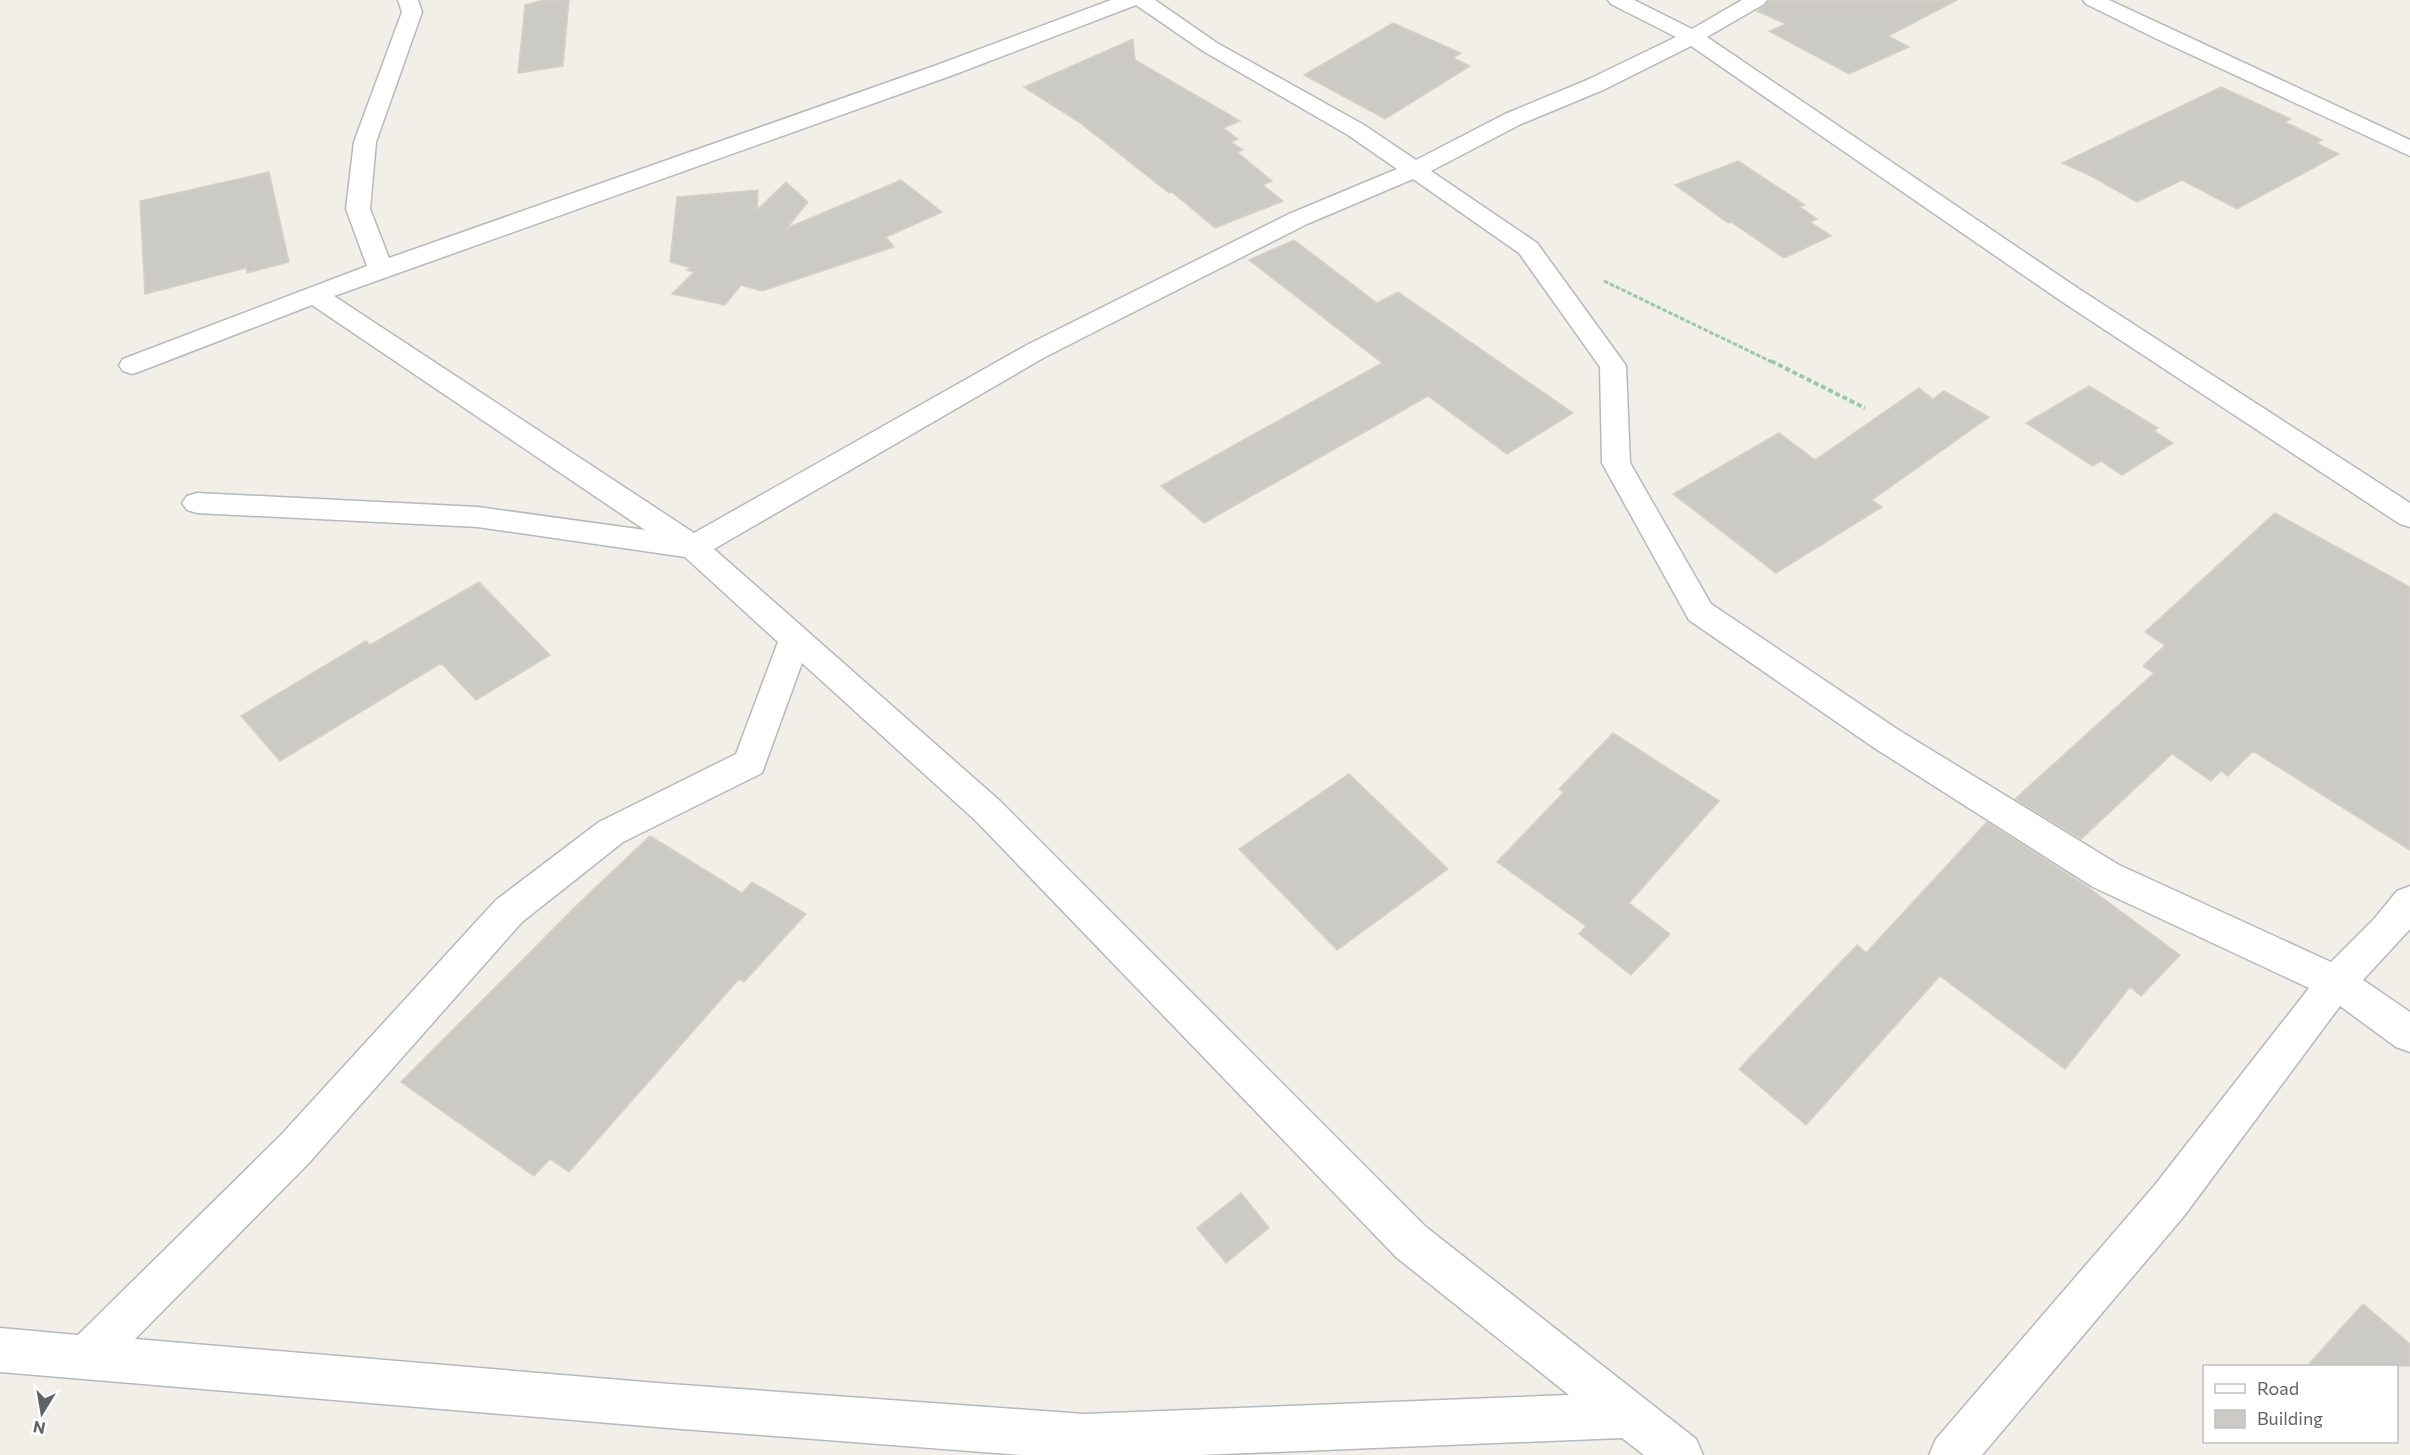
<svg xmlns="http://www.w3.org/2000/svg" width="2410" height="1455" viewBox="0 0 2410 1455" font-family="Commissioner,sans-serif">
	<rect width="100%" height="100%" fill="#f1efe8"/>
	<path fill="#cccac5" stroke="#d6d1c6" stroke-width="1.5" d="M543,0H569L563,66L518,73L525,5Z
		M1769,0H1957L1888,36L1909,47L1849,74L1769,31L1786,24L1757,11L1766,5Z
		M1393,23L1461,53L1453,58L1470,66L1385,119L1304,75Z
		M1133,39L1135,60L1240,121L1223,128L1238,139L1231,142L1243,150L1237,152L1272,181L1263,185L1283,201L1215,228L1172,192L1169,193L1079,122L1024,87Z
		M2221,87L2291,119L2285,122L2322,140L2316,143L2339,154L2237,209L2182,180L2137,202L2091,176L2062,163Z
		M1738,161L1805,205L1800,207L1817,219L1810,222L1831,236L1784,258L1731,222L1728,223L1675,185Z
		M269,172L289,262L247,273L246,268L145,294L140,201Z
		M901,180L942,212L886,237L894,247L762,291L741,285L725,305L672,294L694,272L687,270L691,268L670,262L677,197L758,190L757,210L786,182L808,202L787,228Z
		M1294,240L1377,303L1398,292L1573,413L1507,454L1428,396L1204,523L1161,486L1382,363L1249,260Z
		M2089,386L2158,428L2154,431L2173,443L2122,475L2101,461L2093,466L2026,423Z
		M1919,388L1933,399L1944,391L1989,417L1872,500L1882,507L1776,573L1673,494L1779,433L1815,460Z
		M2275,513L2410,587V850L2253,751L2228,776L2221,771L2211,781L2172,754L2081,839L2015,799L2154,673L2143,666L2165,645L2145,632Z
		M479,582L550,655L476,700L441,663L280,761L241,716L366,641L370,645Z
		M1613,733L1719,801L1629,903L1670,934L1631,975L1579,934L1586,926L1497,862L1564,792L1559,789Z
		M1349,774L1448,869L1337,950L1239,849Z
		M1987,822L2085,885L2180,955L2141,996L2130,987L2065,1069L1940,976L1806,1125L1739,1069L1857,945L1866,953Z
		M650,836L742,893L752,882L806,914L744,982L739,979L569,1172L550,1159L534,1176L401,1082L578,904Z
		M1241,1193L1269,1228L1226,1263L1197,1228Z
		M2363,1304L2410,1344V1366H2307Z"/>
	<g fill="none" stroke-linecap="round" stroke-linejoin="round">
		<defs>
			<path id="street" d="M398,0H418L422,12L376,142L370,209L389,258L937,65L1111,0H1155L1217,43L1364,125L1416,160L1505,114L1587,80L1676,37L1611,4L1608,0H1634L1692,29L1742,0H1767L1764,4L1707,37L2079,289L2410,503V527L2400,524L2061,301L1691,46L1603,90L1521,124L1431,171L1537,243L1622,360L1626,366L1630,463L1711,604L1897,729L2119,865L2331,962L2374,919L2397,891L2410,886V929L2363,980L2410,1012V1052L2396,1047L2340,1006L2184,1216L1982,1455H1929L1936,1439L2154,1186L2309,988L2093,887L1873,747L1689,620L1602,463L1600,367L1519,253L1413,179L1307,224L1045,357L714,549L1000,801L1426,1227L1696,1439L1703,1455H1644L1622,1438L1199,1455H1022L669,1428L0,1372V1328L78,1335L280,1136L496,900L599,822L736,754L778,642L685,557L478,527L197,513L187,510L182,503L187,496L197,493L478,507L645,530L312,305L141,371L132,374L123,371L119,365L123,359L367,266L346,209L354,142L402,12ZM1136,5L1203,51L1348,135L1397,169L1289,214L1027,345L694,533L334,296L953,75ZM802,663L976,821L1396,1257L1569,1395L1084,1414L669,1384L135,1339L308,1164L522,922L623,842L762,773Z
				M2083,0H2109L2410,140V156L2157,39L2086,4Z"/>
		</defs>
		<use href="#street" stroke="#b5b8bc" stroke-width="3"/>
		<path stroke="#9cc7a9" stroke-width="3" stroke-dasharray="4.5 2" stroke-linecap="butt" d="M1604,281L1774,363"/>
		<path stroke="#9cc7a9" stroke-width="4" stroke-dasharray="5 3" stroke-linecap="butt" d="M1771,361L1865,408"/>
		<use href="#street" fill="#fff" fill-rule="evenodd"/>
	</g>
	<rect x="2203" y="1365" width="195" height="78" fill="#ffffff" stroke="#bfc1c3" stroke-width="1.5"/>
	<rect x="2215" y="1384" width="30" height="9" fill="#ffffff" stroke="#bfc1c3" stroke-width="1.5"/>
	<text x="2257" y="1395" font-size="18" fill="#5f6368">Road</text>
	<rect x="2215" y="1410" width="30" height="18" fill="#cccac5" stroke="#bfc1c3" stroke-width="1.5"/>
	<text x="2257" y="1425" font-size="18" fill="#5f6368">Building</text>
	<g transform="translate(42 1413) rotate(191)" stroke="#ffffff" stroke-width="4.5" paint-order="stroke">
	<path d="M0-4.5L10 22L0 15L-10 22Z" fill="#5f6368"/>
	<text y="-9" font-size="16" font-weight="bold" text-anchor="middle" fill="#5f6368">N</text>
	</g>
</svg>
